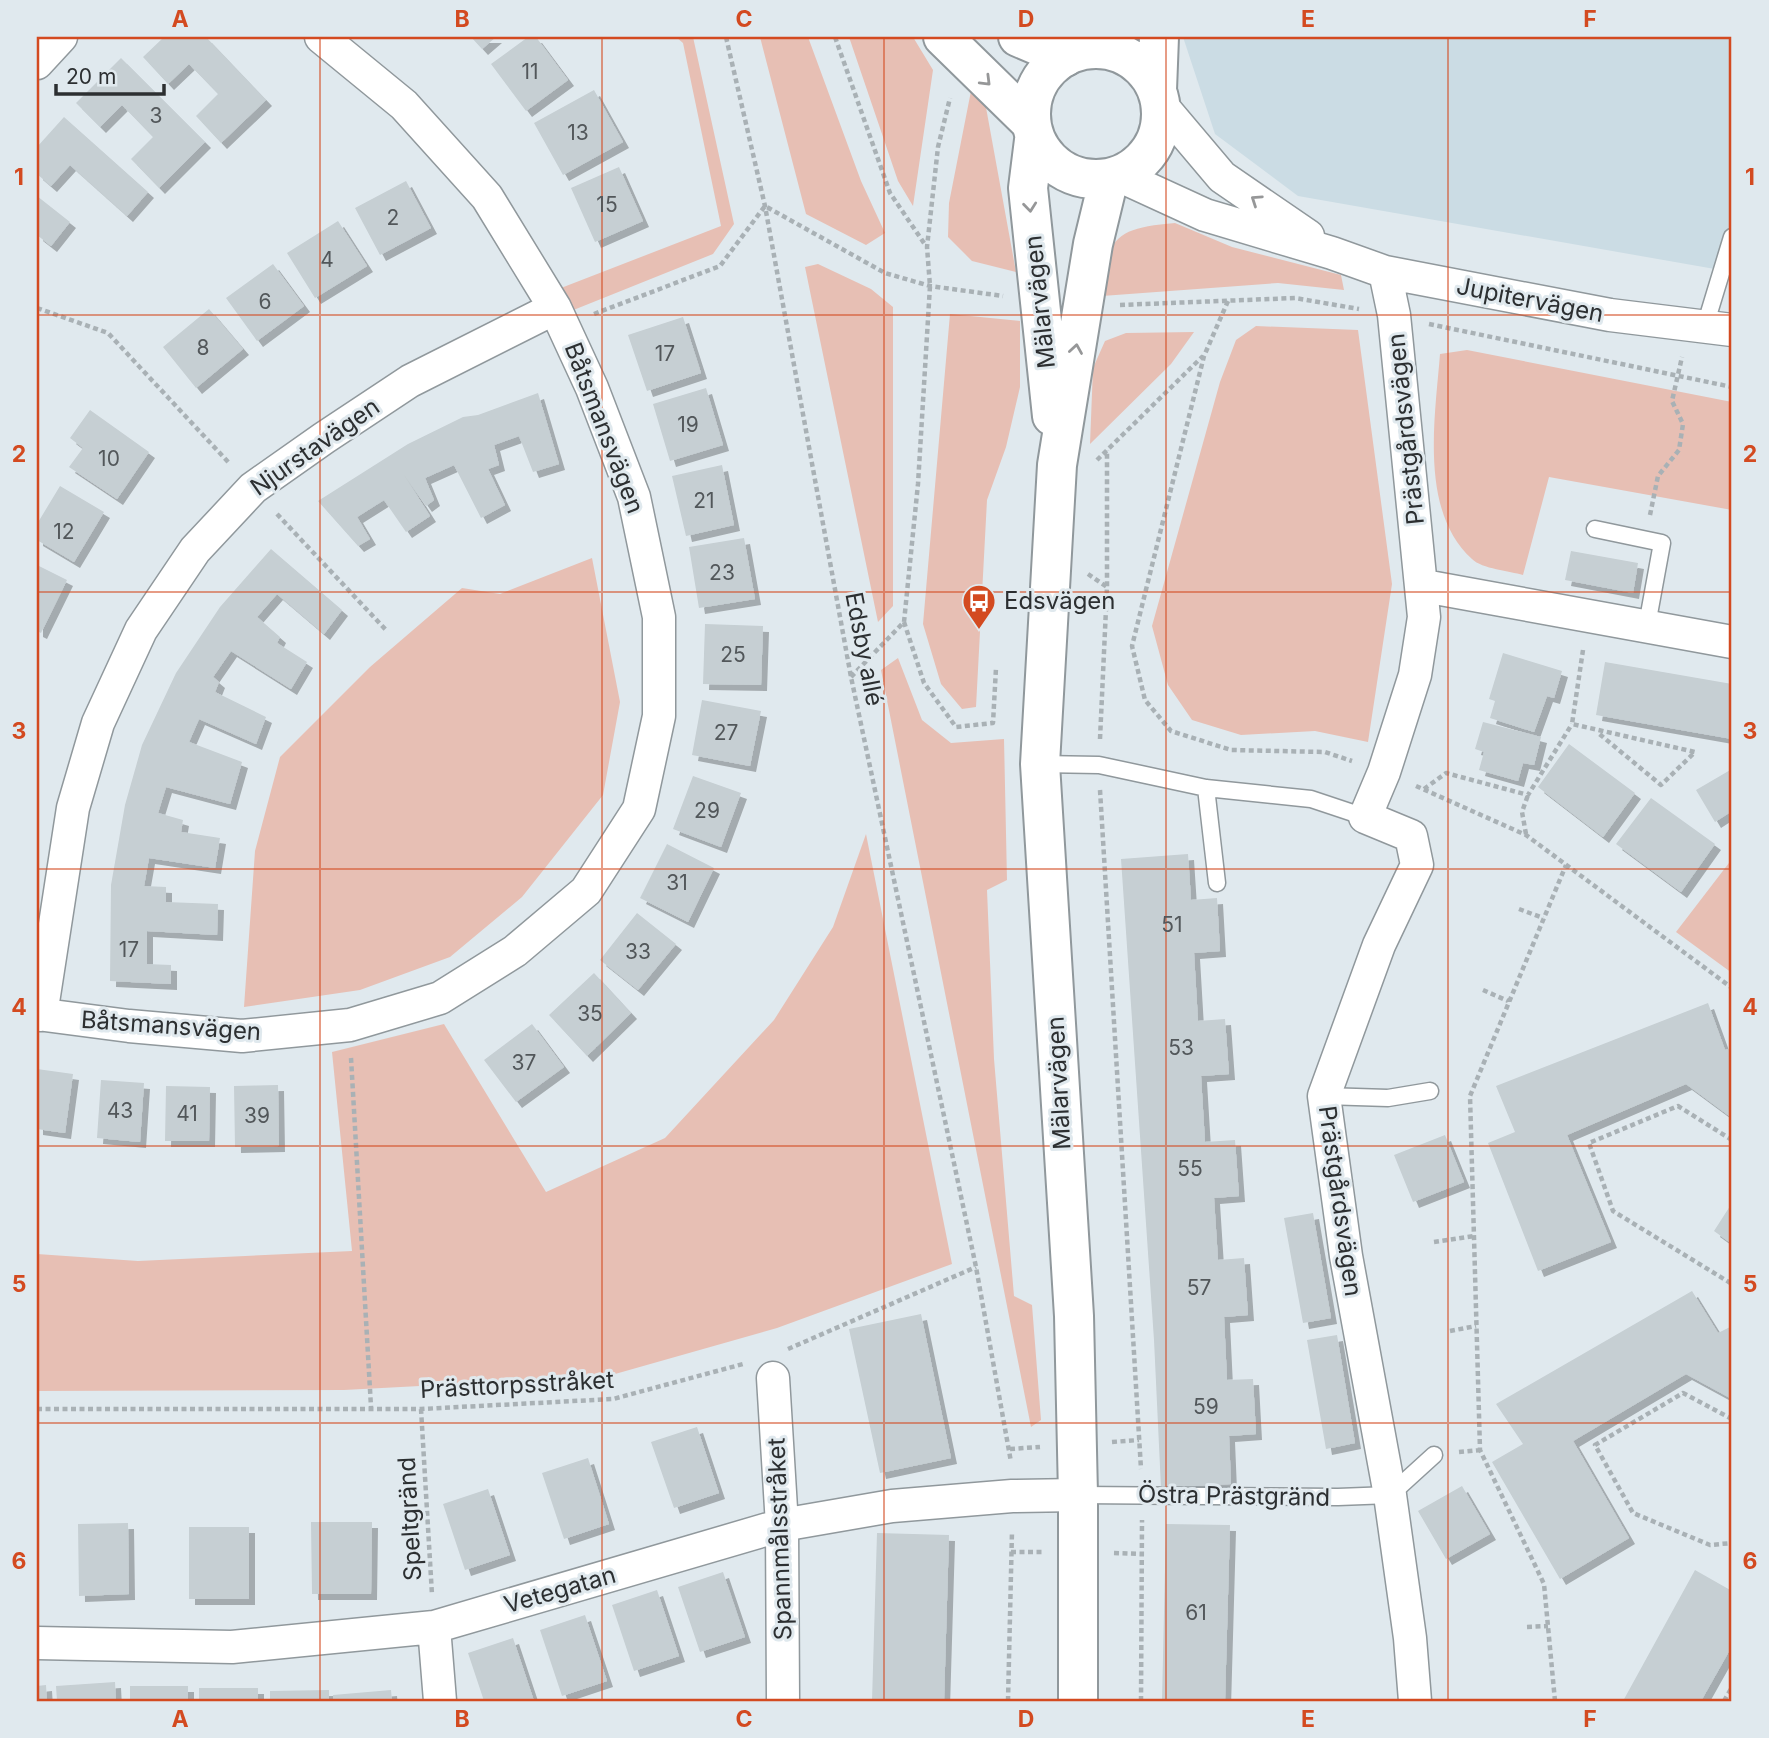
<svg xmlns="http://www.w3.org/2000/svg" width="1769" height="1738" viewBox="0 0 1769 1738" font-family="Inter,sans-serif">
	<defs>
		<filter id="shadow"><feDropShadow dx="6" dy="6" stdDeviation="0" flood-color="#0004"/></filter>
	</defs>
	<rect width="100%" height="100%" fill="#e0e9ee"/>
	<path fill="#cbdce4" d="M1183,37H1732V272L1298,196L1215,134Z"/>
	<path fill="#e7bfb4" d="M676,37H693L734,224L713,254L571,311L561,288L721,226L683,43Z
		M760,37H808L861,181L885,233L866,245L806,214Z
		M849,37H913L933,70L913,206L898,181Z
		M971,91L985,102L1016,272L972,261L948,237L949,203Z
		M1175,223L1232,247L1341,275L1344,290L1278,283L1102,296C1106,237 1116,228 1175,223Z
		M818,264L871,289L893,307V606L878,622L805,267Z
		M950,314L1020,321V387L1006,447L987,500L976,707L962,709L941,684L923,624Z
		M1256,326L1358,330L1392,584L1368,742L1315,731L1241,735L1192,720L1168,685L1152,626L1220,382L1236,340Z
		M1194,332L1171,364L1090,444L1093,368L1105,341L1126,333Z
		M1467,350L1732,402V510L1549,477L1523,575C1510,571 1482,569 1472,559C1419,511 1435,418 1440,354Z
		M592,558L620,702L603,795L522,897L450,957L360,990L244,1007L255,851L280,757L370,667L462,588L500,594Z
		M898,658L922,720L951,743L1004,739L1007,880L987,890L994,1059L1014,1296L1032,1305L1041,1420L1031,1427L881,670Z
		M866,834L952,1264L777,1328L608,1376L344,1390L37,1391V1254L138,1261L352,1251L332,1052L444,1024L546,1192L665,1138L774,1020L833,927Z
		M1732,859V973L1676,932Z"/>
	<path fill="#c6cfd3" filter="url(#shadow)" d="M164,37H206L266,100L221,143L196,116L218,94L189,64L168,84L143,57Z
		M471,37H496L482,49Z
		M528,37H536L568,80L526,111L491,64Z
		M121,58L205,142L159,188L131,159L153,137L122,105L100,127L76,103Z
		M594,90L623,142L563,175L534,123Z
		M64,117L148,192L127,216L70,165L51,186L37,174V147Z
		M619,167L643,221L595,242L571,188Z
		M406,181L431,228L380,255L355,208Z
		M37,196L70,222L51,246L37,235Z
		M338,221L367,266L315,298L287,253Z
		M273,264L304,306L257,341L226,298Z
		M209,309L243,349L196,388L163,347Z
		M683,317L701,373L647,391L628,335Z
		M706,388L723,445L670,461L653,404Z
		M538,393L559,464L533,472L519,436L494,445L499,465L488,469L505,505L481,518L454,465L425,478L434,500L426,506L404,475L430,516L406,532L384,500L357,517L370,539L358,546L318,501L408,444L463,417L478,415Z
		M90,410L149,452L117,499L69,467L83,448L70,438Z
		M722,465L734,525L686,536L672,476Z
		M60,486L104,512L74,562L37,540V524Z
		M744,538L755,599L699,608L689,547Z
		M271,549L342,610L324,634L277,594L257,617L280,637L277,643L307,662L291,689L231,651L213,677L219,682L215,692L266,717L256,744L199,719L189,742L242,762L230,804L166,787L158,813L183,820L181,832L220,838L215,868L149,858L144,886L166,887V902L218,904L217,935L147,931V964L171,965V984L110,981L111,885L125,805L142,745L176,673L220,607Z
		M1571,551L1638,563L1633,593L1565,580Z
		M37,565L67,580L41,633L37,631Z
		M705,624L763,626L761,685L703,684Z
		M1503,653L1562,671L1554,698L1547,696L1534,732L1490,718L1495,701L1489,699Z
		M1605,662L1732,684V739L1596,715Z
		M702,700L761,711L750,766L692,755Z
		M1483,722L1541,737L1534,765L1523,763L1518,781L1479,770L1484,752L1475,749Z
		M1569,744L1635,793L1603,837L1538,787Z
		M1732,769V811L1715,822L1696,790Z
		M693,776L741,793L721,847L673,829Z
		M1651,798L1715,844L1681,892L1616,844Z
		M667,844L714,868L688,922L640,898Z
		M1188,854L1191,900L1217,898L1220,951L1194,953L1198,1021L1225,1019L1229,1074L1201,1076L1205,1142L1235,1140L1239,1196L1214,1198L1218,1260L1244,1258L1248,1315L1224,1317L1227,1380L1253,1379L1256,1434L1229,1436L1231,1484L1161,1488L1154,1340L1121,859Z
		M637,913L676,944L638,990L600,960Z
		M594,973L631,1013L587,1056L549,1015Z
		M1708,1003L1725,1050L1732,1048V1118L1686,1084L1567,1135L1611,1242L1538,1271L1488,1143L1515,1132L1496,1086Z
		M532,1024L564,1067L516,1102L484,1060Z
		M37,1069L73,1074L65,1133L37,1129Z
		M101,1080L144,1083L140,1142L97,1138Z
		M278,1085L279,1146L235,1147L234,1086Z
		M166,1086L210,1087L209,1141H165Z
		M1445,1135L1464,1182L1413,1202L1394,1155Z
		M1732,1203V1244L1714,1231Z
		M1313,1213L1331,1318L1303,1323L1284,1218Z
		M1692,1291L1718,1333L1732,1326V1399L1686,1374L1573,1441L1629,1538L1560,1579L1492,1462L1523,1444L1496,1404Z
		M921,1314L951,1458L880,1473L849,1329Z
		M1337,1335L1355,1443L1326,1449L1307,1340Z
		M697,1427L719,1493L674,1508L651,1442Z
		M588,1458L609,1524L564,1539L542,1473Z
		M1462,1486L1490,1534L1446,1559L1418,1511Z
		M488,1489L510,1555L465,1570L443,1504Z
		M311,1522H372L371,1594H312Z
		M128,1523L129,1594L79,1596L78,1524Z
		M1166,1524L1230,1525L1225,1701H1162Z
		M189,1527H249V1599H189Z
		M877,1533L949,1535L944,1701H872Z
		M1695,1570L1732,1591V1646L1701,1701H1623Z
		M723,1572L745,1637L700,1652L678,1587Z
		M657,1590L679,1656L634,1671L612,1605Z
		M585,1615L607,1681L562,1696L540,1630Z
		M513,1638L534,1701H484L468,1653Z
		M115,1682L116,1701H57L56,1686Z
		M46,1685L47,1701H37V1686Z
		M130,1686H188V1701H130Z
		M199,1688H258V1701H199Z
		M329,1690V1701H270V1691Z
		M391,1690L392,1701H333V1695Z"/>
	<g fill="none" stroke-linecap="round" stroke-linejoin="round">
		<defs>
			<path id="service" d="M1705,326L1732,237
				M1595,529L1662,543L1647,625
				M1040,764L1099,765L1206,788L1311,799L1365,817
				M1206,788L1217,883
				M1324,1096L1388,1098L1430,1091
				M1078,1495L1338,1497L1390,1495L1434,1455"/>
			<path id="minor" d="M37,63L61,37
				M1162,106L1222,177L1308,236
				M1120,176L1205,215L1332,253L1385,272L1610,315L1732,330
				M1385,272L1394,315L1424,617L1415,675L1384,772L1365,817L1411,836L1417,865L1379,945L1324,1096L1346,1256L1390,1495L1410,1638L1415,1701
				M1424,586L1732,642
				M37,1014L129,1026L242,1036L350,1025L440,998L515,951L586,891L639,809L659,716V617L634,497L592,388L555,308L487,197L404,105L321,37
				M41,1015L73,808L98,723L141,630L195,550L253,488L324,438L410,381L555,308
				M773,1378L782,1525L783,1701
				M434,1627L440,1701
				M37,1643L232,1647L434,1627L782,1525L892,1506L1012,1496L1078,1495"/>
			<path id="tertiary" d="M943,37L1031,123
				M1018,37L1065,57"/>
			<path id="secondary" d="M1031 114a65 65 0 1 1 130 0a65 65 0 1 1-130 0Z
				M1157,90L1159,37
				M1034,140L1028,188L1052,416
				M1078,1701V1495L1074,1316L1040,764L1057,465L1093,244L1109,178"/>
		</defs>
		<use href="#service" stroke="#90989c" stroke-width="19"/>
		<use href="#minor" stroke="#90989c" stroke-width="35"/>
		<use href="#tertiary" stroke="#90989c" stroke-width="42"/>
		<use href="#secondary" stroke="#90989c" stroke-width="42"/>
		<path stroke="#a9b1b5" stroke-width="4.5" stroke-dasharray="5 3.5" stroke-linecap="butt" d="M726,37L765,206L851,677L976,1267L1011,1462
			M835,37L890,193L926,246
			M1228,301L1204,356L1132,646L1145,700L1171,731L1231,750L1325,752L1352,761
			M1120,305L1295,298L1359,309
			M37,308L108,333L230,464
			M594,314L720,266L765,206L885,273L930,286L1003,296
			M1429,324L1732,387
			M1097,460L1203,356
			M277,514L386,630
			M1650,515L1658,476L1679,450L1683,424L1672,401L1682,357
			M1088,574L1107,587
			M904,622L924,683L956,727L993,723L996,668
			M1583,650L1572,724L1695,752L1661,785L1597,732
			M851,677L904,622L918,484L930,286L927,247L938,147L950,98
			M1100,739L1107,587V450
			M1416,786L1526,835L1732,988
			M1424,789L1446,773L1528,795L1572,724
			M1100,790L1141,1469
			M1526,834L1522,812L1528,795
			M1519,909L1543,918
			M1483,990L1508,1001
			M351,1058L371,1407
			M1732,1140L1678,1106L1589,1143L1613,1211L1732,1284
			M1434,1242L1474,1236
			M1450,1331L1476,1326
			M788,1349L976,1267
			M37,1409H421L613,1399L743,1364
			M421,1409L432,1595
			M1732,1419L1683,1393L1595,1445L1633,1513L1710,1545L1732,1543
			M1112,1442L1139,1440
			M1010,1449L1040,1447
			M1459,1452L1480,1450
			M1011,1552H1042
			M1114,1553L1142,1554
			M1527,1627L1548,1626
			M1008,1701L1012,1531
			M1141,1701L1142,1520
			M1555,1701L1544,1584L1480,1450L1470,1096L1566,865
			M1724,1701L1732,1687"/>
		<use href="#service" stroke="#fff" stroke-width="16"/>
		<use href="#minor" stroke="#fff" stroke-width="32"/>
		<use href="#tertiary" stroke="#fff" stroke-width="38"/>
		<use href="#secondary" stroke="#fff" stroke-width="38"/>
	</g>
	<defs><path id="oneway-chevron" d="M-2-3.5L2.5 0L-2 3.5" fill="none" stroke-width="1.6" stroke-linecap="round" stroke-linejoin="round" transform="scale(1.75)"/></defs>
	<g stroke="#969798">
		<use href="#oneway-chevron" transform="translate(986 81) rotate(45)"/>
		<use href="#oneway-chevron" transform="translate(1256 200) rotate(-146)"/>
		<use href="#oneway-chevron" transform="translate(1030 207) rotate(84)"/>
		<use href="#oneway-chevron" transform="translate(1076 349) rotate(-81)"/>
	</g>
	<path fill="none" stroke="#d34a20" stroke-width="2" stroke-opacity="0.55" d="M320,37V1701M602,37V1701M884,37V1701M1166,37V1701M1448,37V1701M37,315H1732M37,592H1732M37,869H1732M37,1146H1732M37,1423H1732"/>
	<defs>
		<symbol id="bus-pin" viewBox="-11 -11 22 30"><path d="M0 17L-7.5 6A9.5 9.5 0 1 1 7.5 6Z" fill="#d34a20" stroke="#e0e9ee"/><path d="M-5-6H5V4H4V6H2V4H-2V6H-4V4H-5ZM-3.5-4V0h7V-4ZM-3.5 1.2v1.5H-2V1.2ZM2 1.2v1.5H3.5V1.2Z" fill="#fff"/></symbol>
	</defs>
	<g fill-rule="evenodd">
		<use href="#bus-pin" x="960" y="582" width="38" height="52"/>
	</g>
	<g text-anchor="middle" stroke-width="6" stroke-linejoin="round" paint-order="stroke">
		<g font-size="21" fill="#52575a">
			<text x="530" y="79">11</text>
			<text x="156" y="123">3</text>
			<text x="578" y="140">13</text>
			<text x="607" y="212">15</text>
			<text x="393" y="225">2</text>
			<text x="327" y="267">4</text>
			<text x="265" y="309">6</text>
			<text x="203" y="355">8</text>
			<text x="665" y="361">17</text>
			<text x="688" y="432">19</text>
			<text x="109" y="466">10</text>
			<text x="704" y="508">21</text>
			<text x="64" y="539">12</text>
			<text x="722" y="580">23</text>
			<text x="733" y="662">25</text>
			<text x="726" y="740">27</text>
			<text x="707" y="818">29</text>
			<text x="677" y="890">31</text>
			<text x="1172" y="932">51</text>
			<text x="129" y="957">17</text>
			<text x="638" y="959">33</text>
			<text x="590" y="1021">35</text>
			<text x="1181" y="1055">53</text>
			<text x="524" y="1070">37</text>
			<text x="120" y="1118">43</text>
			<text x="187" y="1121">41</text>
			<text x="257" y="1123">39</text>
			<text x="1190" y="1176">55</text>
			<text x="1199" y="1295">57</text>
			<text x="1206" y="1414">59</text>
			<text x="1196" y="1620">61</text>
		</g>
		<g font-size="24" fill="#2c2f31" stroke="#e0e9ee">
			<text transform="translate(1530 300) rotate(11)" y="8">Jupitervägen</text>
			<text transform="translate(1040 302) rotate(-96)" y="8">Mälarvägen</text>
			<text transform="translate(604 428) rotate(69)" y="8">Båtsmansvägen</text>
			<text transform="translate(1406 429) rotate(-96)" y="8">Prästgårdsvägen</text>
			<text transform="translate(315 447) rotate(-35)" y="8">Njurstavägen</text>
			<text transform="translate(864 649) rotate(79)" y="8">Edsby allé</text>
			<text transform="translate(171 1026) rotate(4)" y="8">Båtsmansvägen</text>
			<text transform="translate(1059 1083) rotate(-93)" y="8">Mälarvägen</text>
			<text transform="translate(1340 1201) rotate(82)" y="8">Prästgårdsvägen</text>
			<text transform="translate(517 1385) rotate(-3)" y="8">Prästtorpsstråket</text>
			<text transform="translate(1234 1496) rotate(1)" y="8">Östra Prästgränd</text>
			<text transform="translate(410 1519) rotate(-93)" y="8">Speltgränd</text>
			<text transform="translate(780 1539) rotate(-92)" y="8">Spannmålsstråket</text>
			<text transform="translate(560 1590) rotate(-16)" y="8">Vetegatan</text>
		</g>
		<g font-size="24" fill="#2c2f31" stroke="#e0e9ee" text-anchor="start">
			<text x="1004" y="609">Edsvägen</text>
		</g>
	</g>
	<rect width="1769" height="1738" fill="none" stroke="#e0e9ee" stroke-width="77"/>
	<path d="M56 84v10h108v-10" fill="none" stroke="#2c2f31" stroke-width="3.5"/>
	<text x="66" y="84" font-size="21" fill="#2c2f31" stroke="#e0e9ee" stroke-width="5" paint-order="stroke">20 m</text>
	<rect x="38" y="38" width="1692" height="1662" fill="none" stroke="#d34a20" stroke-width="2.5"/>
	<g font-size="23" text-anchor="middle" font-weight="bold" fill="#d34a20">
		<text x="180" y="27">A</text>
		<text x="462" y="27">B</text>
		<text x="744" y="27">C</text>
		<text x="1026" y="27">D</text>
		<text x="1308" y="27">E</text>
		<text x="1590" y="27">F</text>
		<text x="19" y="185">1</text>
		<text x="1750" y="185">1</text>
		<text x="19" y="462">2</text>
		<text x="1750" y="462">2</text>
		<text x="19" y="739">3</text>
		<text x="1750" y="739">3</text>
		<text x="19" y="1015">4</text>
		<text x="1750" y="1015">4</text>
		<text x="19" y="1292">5</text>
		<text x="1750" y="1292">5</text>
		<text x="19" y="1569">6</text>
		<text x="1750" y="1569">6</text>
		<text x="180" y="1727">A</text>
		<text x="462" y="1727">B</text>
		<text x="744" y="1727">C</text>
		<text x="1026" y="1727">D</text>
		<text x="1308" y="1727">E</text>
		<text x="1590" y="1727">F</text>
	</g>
</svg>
